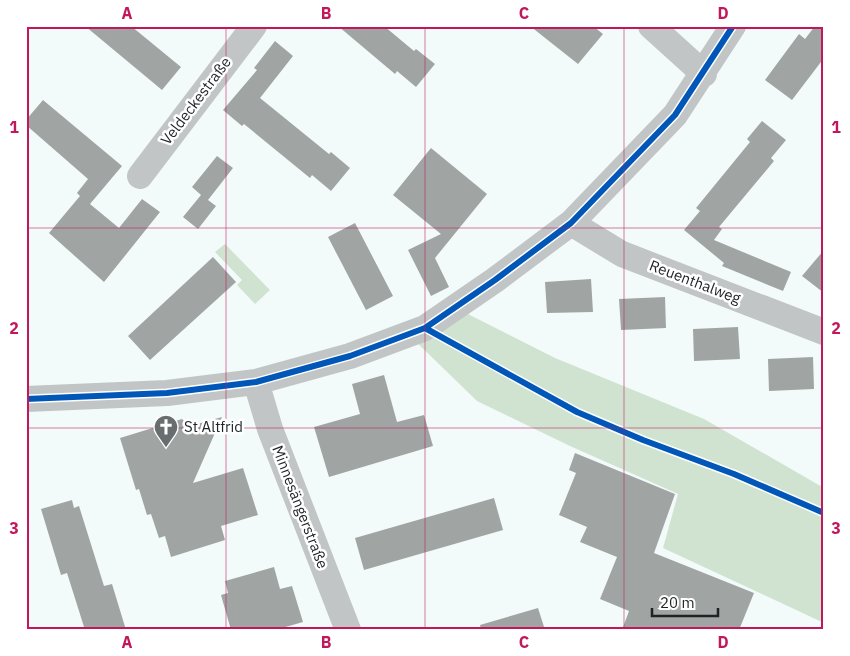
<svg xmlns="http://www.w3.org/2000/svg" width="850" height="656" viewBox="0 0 850 656" font-family="'IBM Plex Sans',sans-serif">
	<rect width="100%" height="100%" fill="#f2fafa"/>
	<path fill="#d0e3d1" d="M225,244L270,290L255,304L237,285L242,280L215,252Z
		M456,308L555,358L704,419L824,488V623L663,548L678,494L570,446L477,401L409,335Z"/>
	<path fill="#a0a5a4" d="M85,26H131L181,67L162,90Z
		M338,26H384L414,51L416,49L435,64L416,87L397,71L395,74Z
		M530,26H593L603,34L578,64Z
		M815,26H824V58L792,100L765,80L799,34L805,39Z
		M275,41L293,56L260,98L329,154L331,152L350,168L331,191L312,175L310,178L244,124L242,126L223,110L257,70L254,68Z
		M43,100L122,166L90,204L119,228L142,199L160,212L104,282L49,233L80,196L77,193L88,179L26,125V120Z
		M762,121L786,140L771,158L774,161L719,227L722,229L714,240L791,272L783,291L722,266L724,263L684,230L700,211L696,208L750,142L747,139Z
		M431,148L487,194L435,258L449,287L431,296L408,250L441,234L393,195Z
		M217,156L233,168L208,200L216,206L198,229L183,217L201,195L192,187Z
		M355,223L393,296L366,310L328,237Z
		M824,250V293L802,276Z
		M213,257L236,282L150,360L128,336Z
		M591,279L593,312L547,313L545,282Z
		M665,297L666,328L621,330L619,299Z
		M738,327L740,359L694,361L693,329Z
		M813,357L814,389L769,391L768,359Z
		M384,375L397,422L424,415L433,446L329,477L314,427L360,414L352,384Z
		M222,417L193,483L243,468L258,515L221,526L225,540L171,557L165,536L159,538L151,514L147,515L139,489L136,490L120,438L182,419L190,426Z
		M575,453L675,494L654,553L754,593L739,630H622L629,611L600,599L617,557L580,542L587,527L559,515L576,473L569,470Z
		M494,498L503,530L364,570L355,538Z
		M72,500L74,508L79,506L104,586L112,584L126,630H85L67,573L61,575L41,509Z
		M274,567L280,589L292,586L303,622L275,630H231L221,595L228,593L225,581Z
		M538,608L545,630H481L480,625Z"/>
	<g fill="none" stroke-linecap="round" stroke-linejoin="round">
		<path stroke="#c2c5c6" stroke-width="26" d="M651,26L704,74
			M140,176L254,26
			M571,223L622,254L824,332
			M256,382L270,429L348,630
			M26,399L167,393L256,382L350,356L425,328L495,280L571,223L675,115L733,26"/>
		<defs>
			<path id="cycleway" d="M425,328L577,412L643,440L734,474L824,513
				M26,399L167,393L256,382L350,356L425,328L495,280L571,223L675,115L733,26"/>
		</defs>
		<use href="#cycleway" stroke="#fff" stroke-width="9"/>
		<use href="#cycleway" stroke="#0057b8" stroke-width="6"/>
	</g>
	<path fill="none" stroke="#c2185b" stroke-width="1" stroke-opacity="0.55" d="M226,26V630M425,26V630M624,26V630M26,228H824M26,428H824"/>
	<defs>
		<symbol id="church-pin" viewBox="-11 -11 22 30"><path d="M0 17L-7.5 6A9.5 9.5 0 1 1 7.5 6Z" fill="#686e6f" stroke="#fff"/><path d="M-1.2-6h2.4v3.5h3.3v2.4h-3.3V6h-2.4V-.1h-3.3v-2.4h3.3Z" fill="#fff"/></symbol>
	</defs>
	<g fill-rule="evenodd">
		<use href="#church-pin" x="152" y="413" width="28" height="38"/>
	</g>
	<g text-anchor="middle" stroke-width="5" stroke-linejoin="round" paint-order="stroke">
		<g font-size="15" fill="#1e2324" stroke="#fff">
			<text transform="translate(196 101) rotate(-53)" y="5">Veldeckestraße</text>
			<text transform="translate(695 282) rotate(21)" y="5">Reuenthalweg</text>
			<text transform="translate(300 507) rotate(69)" y="5">Minnesängerstraße</text>
		</g>
		<g font-size="15" fill="#1e2324" stroke="#fff" text-anchor="start">
			<text x="184" y="432">St Altfrid</text>
		</g>
	</g>
	<rect width="850" height="656" fill="none" stroke="#ffffff" stroke-width="55"/>
	<path d="M652 608v8h66v-8" fill="none" stroke="#1e2324" stroke-width="2.5"/>
	<text x="660" y="608" font-size="15" fill="#1e2324" stroke="#ffffff" stroke-width="4" paint-order="stroke">20 m</text>
	<rect x="28" y="28" width="794" height="600" fill="none" stroke="#c2185b" stroke-width="2"/>
	<g font-size="16" text-anchor="middle" font-weight="bold" fill="#c2185b">
		<text x="127" y="19">A</text>
		<text x="326" y="19">B</text>
		<text x="524" y="19">C</text>
		<text x="723" y="19">D</text>
		<text x="14" y="133">1</text>
		<text x="836" y="133">1</text>
		<text x="14" y="334">2</text>
		<text x="836" y="334">2</text>
		<text x="14" y="534">3</text>
		<text x="836" y="534">3</text>
		<text x="127" y="648">A</text>
		<text x="326" y="648">B</text>
		<text x="524" y="648">C</text>
		<text x="723" y="648">D</text>
	</g>
</svg>
